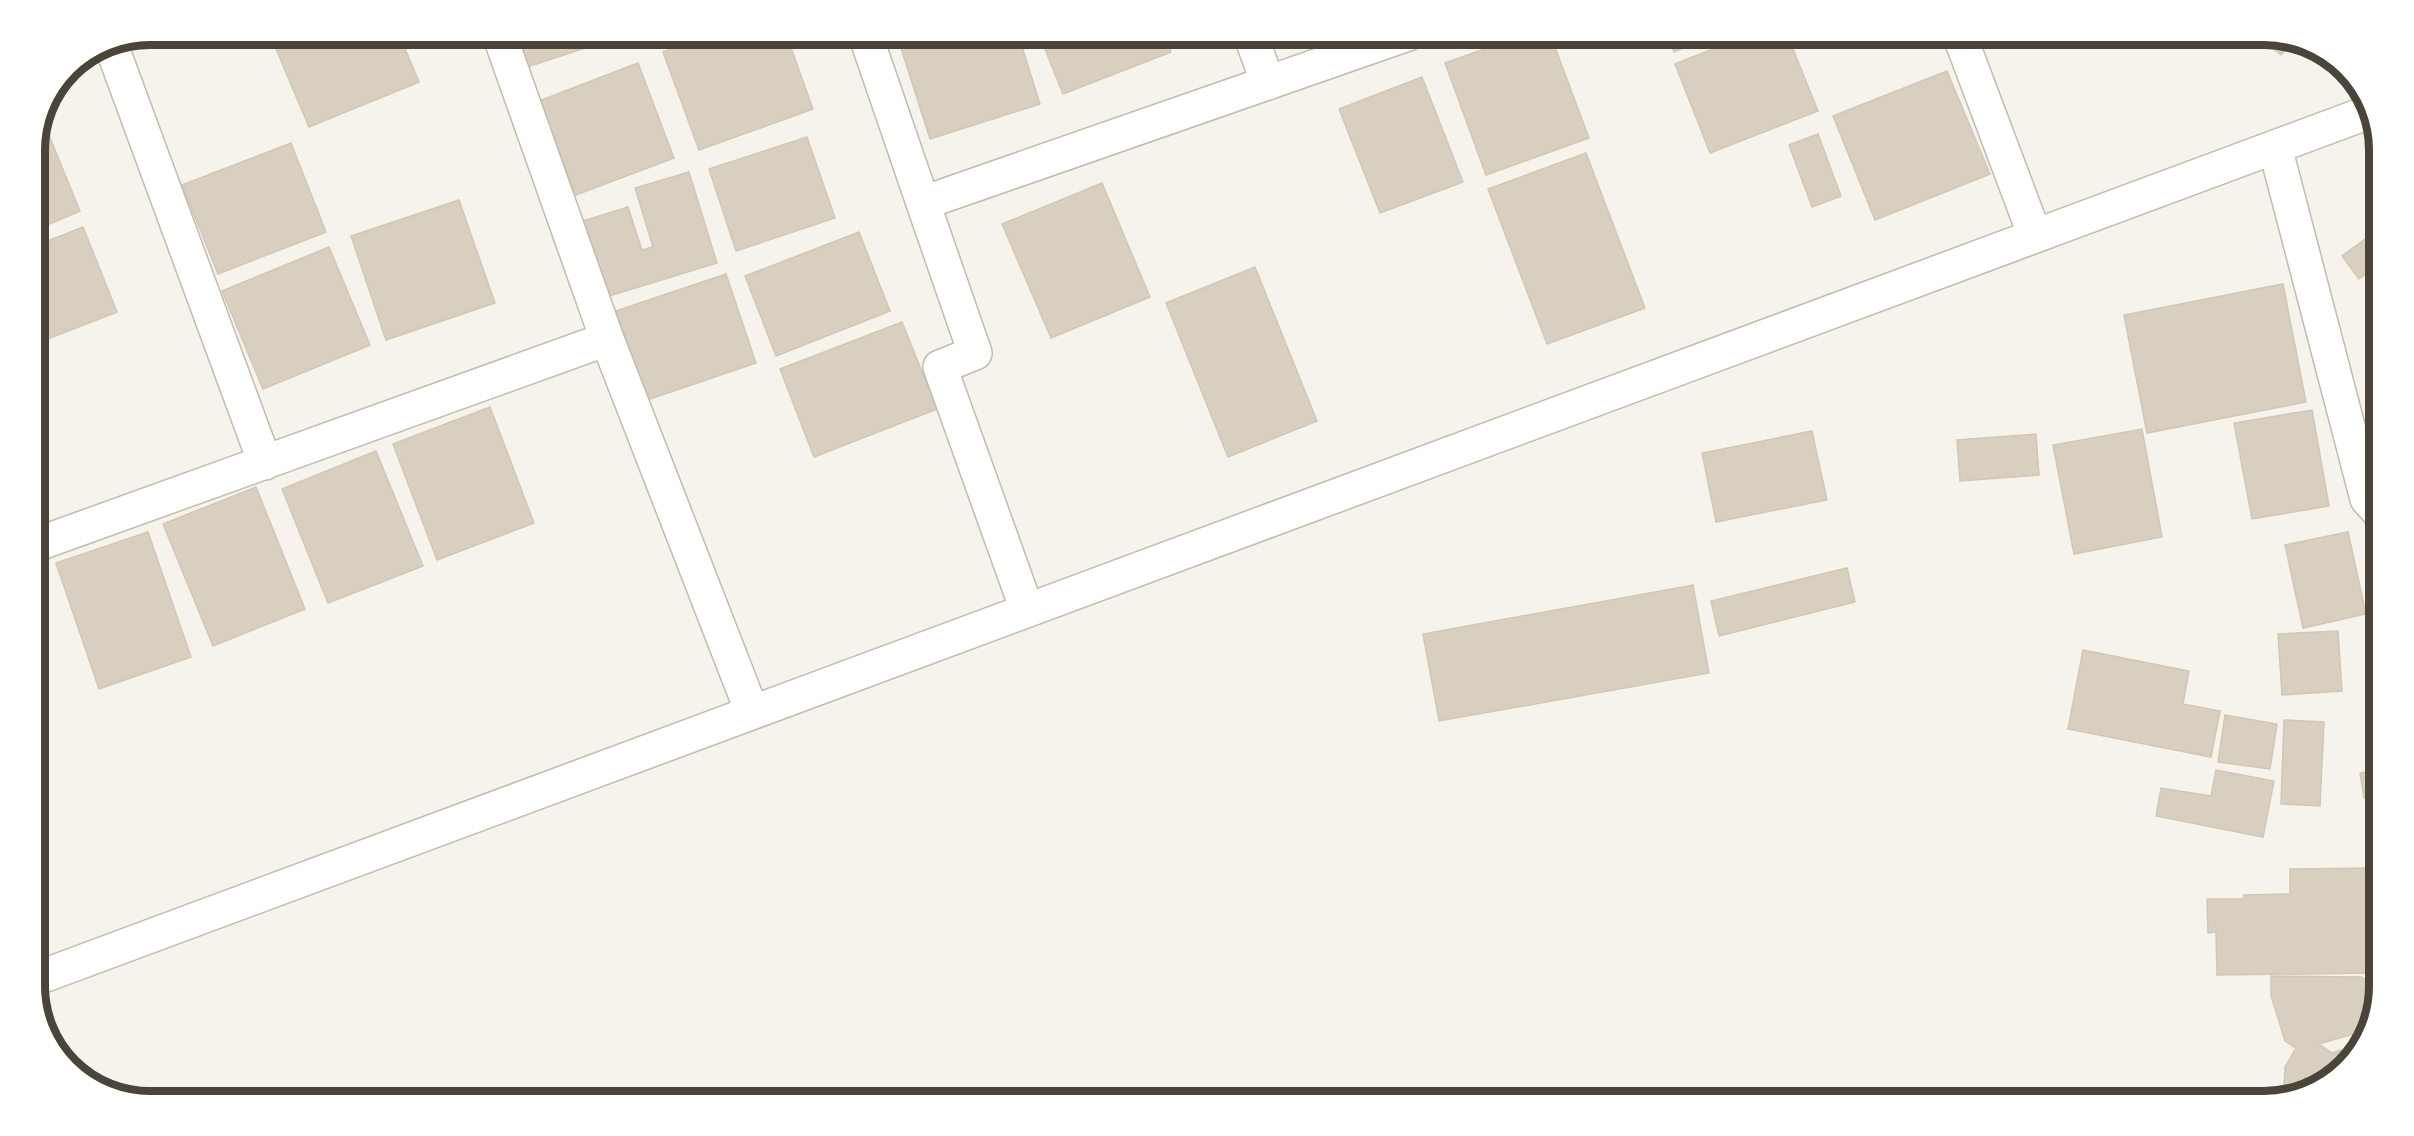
<svg xmlns="http://www.w3.org/2000/svg" width="2414" height="1136" viewBox="0 0 2414 1136" font-family="'PT Sans',sans-serif">
	<rect width="100%" height="100%" fill="#f6f3ec"/>
	<path fill="#d8cfc1" stroke="#d3c7b4" stroke-width="1.5" d="M277,34H399L419,82L309,127L271,37Z
		M513,34H628L524,68Z
		M710,34H786L813,109L699,150L663,52Z
		M932,34H1018L1040,104L930,139L900,45Z
		M1039,34H1164L1171,52L1063,94Z
		M1488,34H1550L1589,138L1486,175L1445,63L1493,46Z
		M1666,34H1717L1674,52Z
		M1751,34H1787L1818,111L1710,153L1675,64Z
		M2033,34H2061L2037,44Z
		M2256,34H2264L2293,40L2281,55Z
		M638,63L674,158L576,195L539,101Z
		M1947,71L1990,174L1875,220L1833,116Z
		M1422,77L1463,182L1380,213L1339,109Z
		M44,123L80,211L35,230V142Z
		M1818,134L1841,196L1812,207L1789,145Z
		M807,137L835,218L736,251L709,169Z
		M291,143L326,232L218,274L182,185Z
		M1586,153L1645,308L1547,344L1488,189Z
		M689,172L717,263L609,296L601,271L598,272L583,221L628,207L642,250L653,247L635,188Z
		M1102,183L1150,297L1051,338L1002,224Z
		M459,200L495,303L386,340L351,236Z
		M83,227L117,312L35,344V246Z
		M2379,229V279L2372,269L2359,279L2342,256Z
		M859,232L890,311L776,356L745,276Z
		M329,247L370,345L263,389L222,291Z
		M1255,267L1317,421L1228,457L1166,303Z
		M726,274L756,363L647,400L616,311Z
		M2283,284L2306,402L2147,433L2124,315Z
		M902,322L937,409L814,457L780,369Z
		M490,407L534,523L437,560L393,444Z
		M2312,410L2329,506L2252,519L2234,423Z
		M2142,429L2162,537L2074,554L2053,445Z
		M1812,431L1827,500L1716,522L1702,453Z
		M2036,434L2039,475L1960,481L1957,440Z
		M35,450L42,470L35,472Z
		M376,451L423,566L328,603L282,489Z
		M256,487L305,609L213,646L163,524Z
		M148,532L191,657L99,689L56,563Z
		M2348,532L2366,614L2303,628L2285,545Z
		M1847,568L1855,602L1719,636L1711,601Z
		M1693,585L1709,673L1439,721L1423,634Z
		M2338,631L2342,691L2282,695L2278,634Z
		M2083,650L2189,671L2183,704L2220,711L2211,757L2068,729Z
		M2225,715L2277,724L2270,769L2218,762Z
		M2284,720L2324,722L2320,806L2281,804Z
		M2216,770L2274,781L2263,837L2156,816L2161,788L2211,796Z
		M2379,771V797L2364,798L2360,773Z
		M2374,868L2376,973L2217,975L2216,932L2208,933L2207,899H2244V895L2290,894V869Z
		M2271,976L2361,977L2379,988L2371,1029L2319,1044L2332,1053L2360,1044L2329,1081L2309,1087L2284,1086L2285,1067L2296,1048L2285,1041L2271,996Z
		M287,1096V1101H165V1097Z"/>
	<g fill="none" stroke-linecap="round" stroke-linejoin="round">
		<defs>
			<path id="minor" d="M865,34L923,203L1408,34
				M1250,34L1268,83
				M1959,34L2035,236
				M110,42L265,463
				M2275,147L2367,499L2379,512
				M923,203L975,353L940,367L1027,610
				M607,339L752,712
				M35,545L607,339L499,34
				M35,979L2369,112"/>
		</defs>
		<use href="#minor" stroke="#c2bbae" stroke-width="36"/>
		<use href="#minor" stroke="#fff" stroke-width="33"/>
	</g>
	<path d="M0 0H2414V1136H0ZM150 45H2264A105 105 0 0 1 2369 150V986A105 105 0 0 1 2264 1091H150A105 105 0 0 1 45 986V150A105 105 0 0 1 150 45Z" fill="#fff" fill-rule="evenodd"/>
	<path fill="none" stroke="#4b4439" stroke-width="8" d="M150 45H2264A105 105 0 0 1 2369 150V986A105 105 0 0 1 2264 1091H150A105 105 0 0 1 45 986V150A105 105 0 0 1 150 45Z"/>
</svg>
